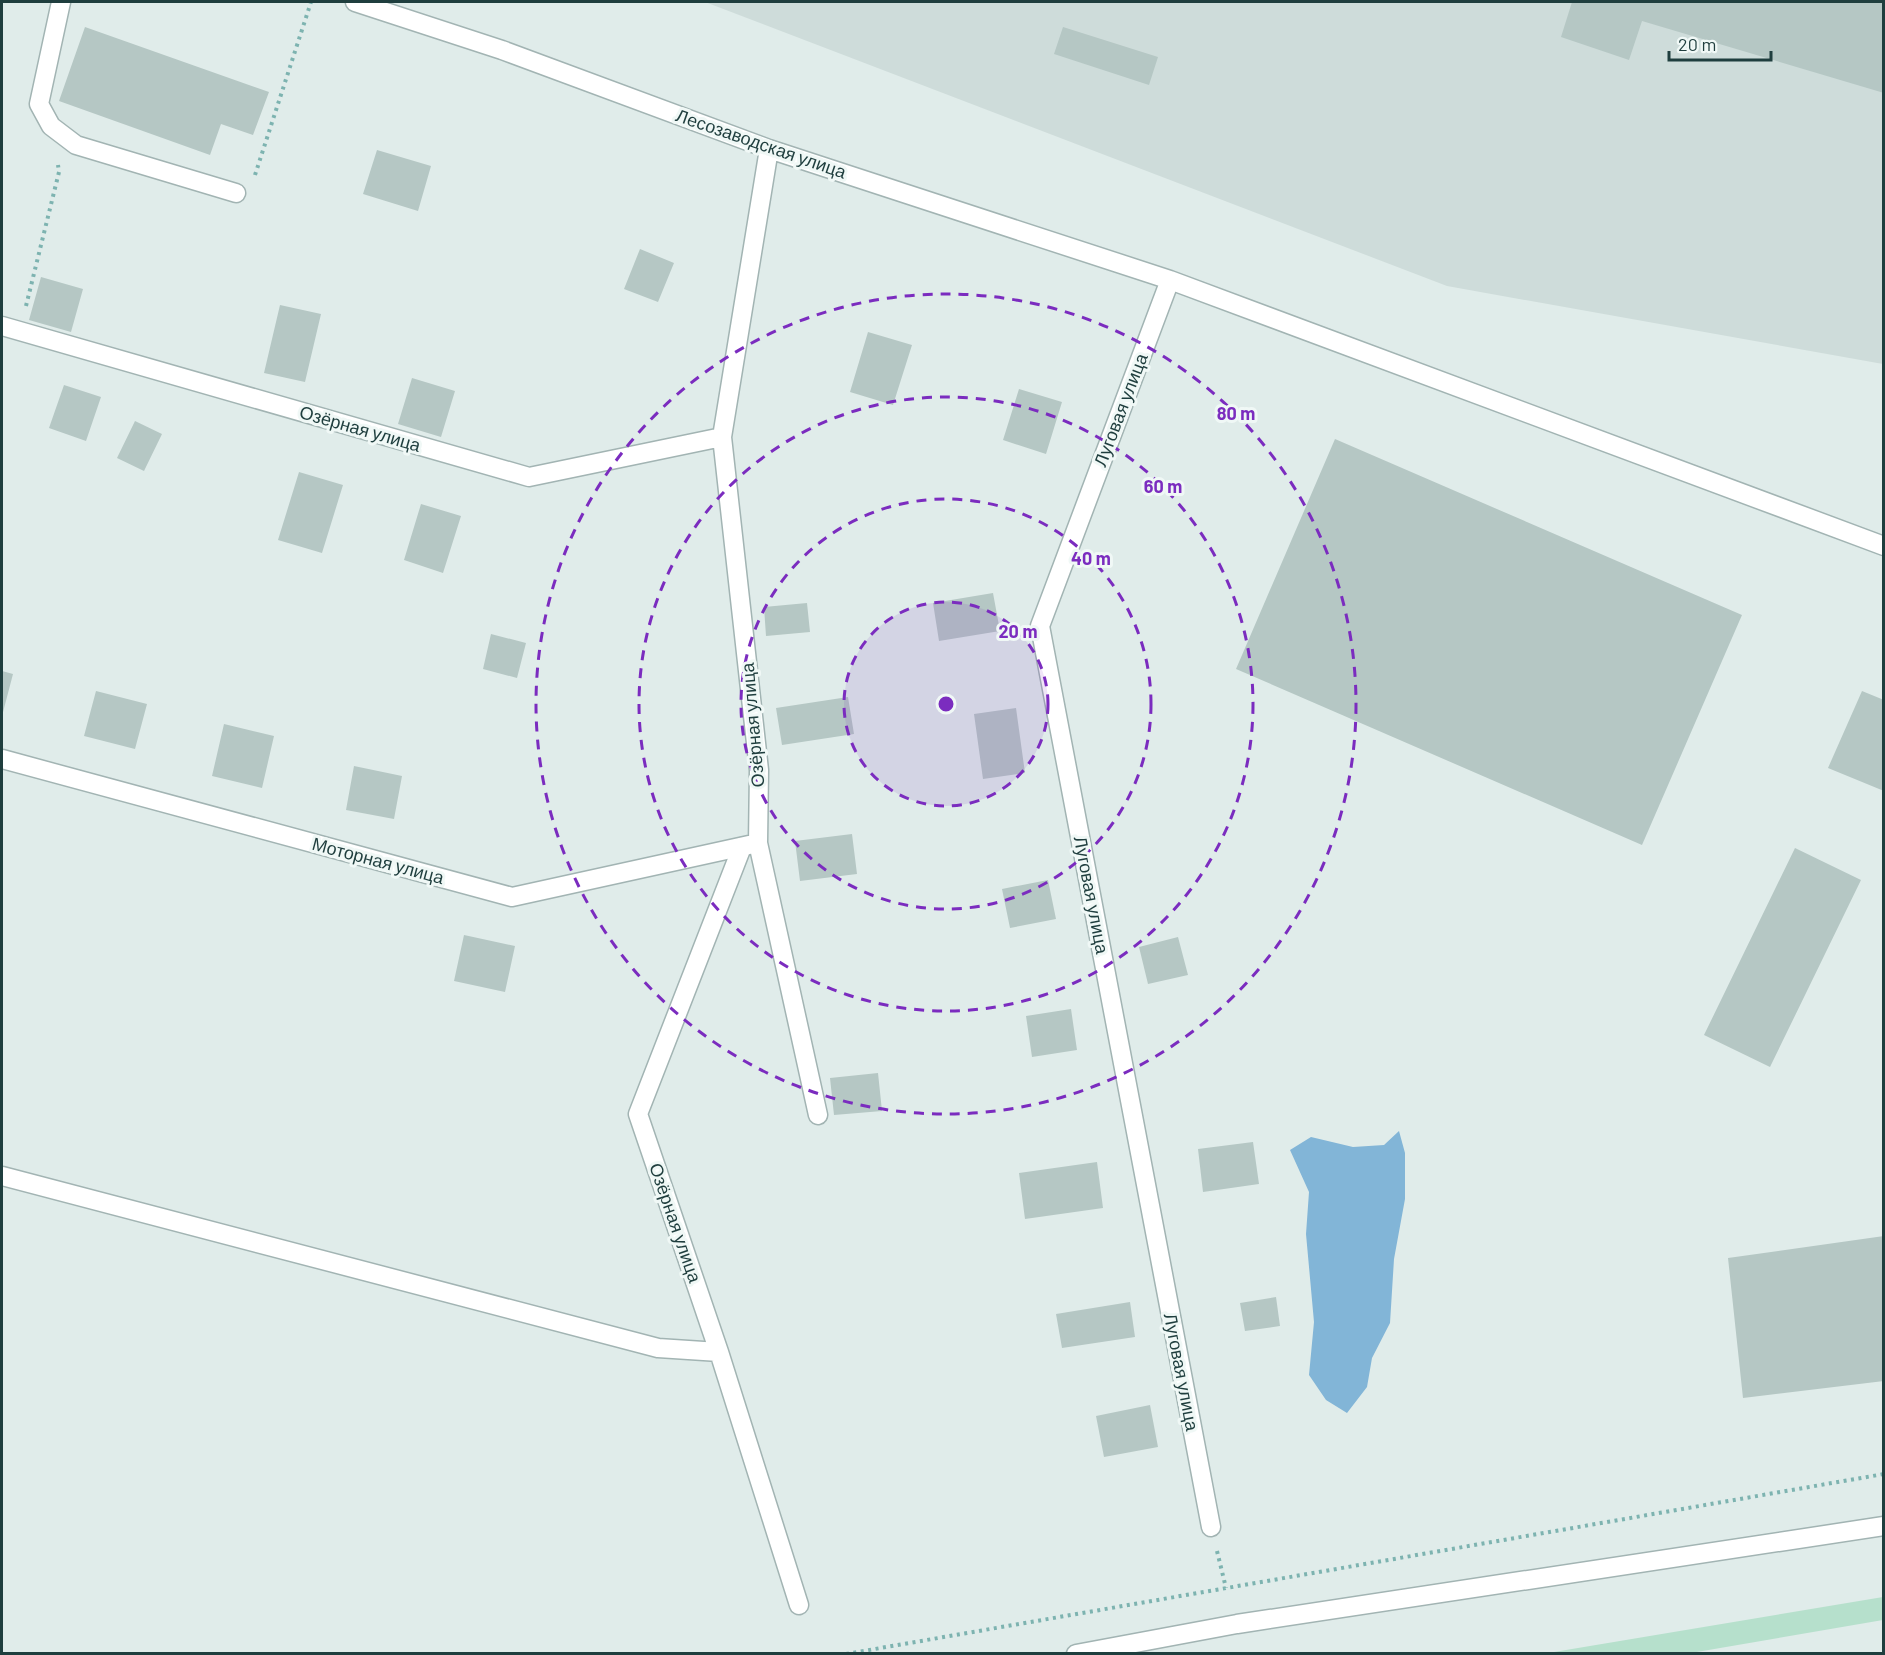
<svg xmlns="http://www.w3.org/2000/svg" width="1885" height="1655" viewBox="0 0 1885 1655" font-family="Barlow,sans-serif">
	<rect width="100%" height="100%" fill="#e0ecea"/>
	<path fill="#cedcda" d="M705,2H1883V364L1447,286Z"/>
	<path fill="#b6e0cc" d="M1883,1597V1620L1691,1653H1548Z"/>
	<path fill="#82b5d7" d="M1399,1131L1405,1153V1199L1394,1259L1390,1323L1372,1358L1367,1387L1347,1413L1326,1400L1309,1375L1314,1322L1306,1234L1309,1192L1290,1150L1311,1137L1353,1147L1384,1145Z"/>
	<path fill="#b5c7c4" d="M1572,2H1884V93L1642,21L1629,60L1561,37Z
		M85,27L269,92L253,135L221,124L210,155L59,101Z
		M1063,27L1158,57L1149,85L1054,54Z
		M377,150L431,166L418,211L363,194Z
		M640,249L674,263L658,302L624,289Z
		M41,277L83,289L71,332L29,320Z
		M280,305L321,314L305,382L264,373Z
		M868,332L912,345L893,405L850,392Z
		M412,378L455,391L441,437L398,424Z
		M64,385L101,397L86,441L49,428Z
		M1019,389L1062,402L1046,454L1003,440Z
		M135,421L162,434L144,471L117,458Z
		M1335,439L1742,615L1642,845L1236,669Z
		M299,472L343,485L322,553L278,540Z
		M421,504L461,516L443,573L404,560Z
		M993,593L1000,631L939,641L933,603Z
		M807,603L810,632L766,636L764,607Z
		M491,634L526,643L517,678L483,669Z
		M2,671L13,674L2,716Z
		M96,691L147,704L135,749L84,736Z
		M1862,691L1884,700V791L1828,768Z
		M848,697L854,734L782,745L776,708Z
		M1016,708L1025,773L983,779L974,714Z
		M224,724L274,736L262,788L212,776Z
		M354,766L402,776L394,819L346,810Z
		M852,834L857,874L800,881L795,841Z
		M1795,848L1861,880L1770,1067L1704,1035Z
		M1048,880L1056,919L1010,928L1002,889Z
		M464,935L515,946L505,992L454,981Z
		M1178,937L1188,975L1148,984L1139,947Z
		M1071,1009L1077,1050L1032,1057L1026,1016Z
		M878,1073L882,1111L834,1115L830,1078Z
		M1253,1142L1259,1184L1203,1192L1198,1149Z
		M1097,1162L1103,1208L1025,1219L1019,1173Z
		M1884,1236V1381L1743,1398L1728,1258Z
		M1276,1297L1280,1326L1245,1331L1240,1303Z
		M1130,1302L1135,1337L1062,1348L1056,1314Z
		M1150,1405L1158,1447L1104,1457L1096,1416Z"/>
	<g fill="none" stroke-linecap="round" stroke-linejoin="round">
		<defs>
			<path id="service" d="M61,2L39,104L51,126L76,145L236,193
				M742,847L638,1114L719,1352L799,1605
				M2,1176L658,1348L719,1352"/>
			<path id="minor" d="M355,2L502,50L769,149L1170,280L1884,546
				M769,149L722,437L759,770L758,843L818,1115
				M1170,280L1040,626L1211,1527
				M2,326L529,477L722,437
				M2,759L512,897L758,843
				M1076,1654L1237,1624L1884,1526"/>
		</defs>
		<use href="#service" stroke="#a2b4b3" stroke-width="21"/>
		<use href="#minor" stroke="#a2b4b3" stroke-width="21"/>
		<path stroke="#7db3b0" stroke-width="4" stroke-dasharray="3 4.5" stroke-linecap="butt" d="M255,175L311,2
			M26,306L59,172L58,165
			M1217,1551L1226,1588
			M846,1654L1884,1474"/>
		<use href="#service" stroke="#fff" stroke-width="18"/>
		<use href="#minor" stroke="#fff" stroke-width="18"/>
	</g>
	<circle cx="946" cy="704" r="102" fill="#7b2cbf" fill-opacity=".12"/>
	<g fill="none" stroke="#7b2cbf" stroke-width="3" stroke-dasharray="10 8">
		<circle cx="946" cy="704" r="102"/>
		<circle cx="946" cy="704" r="205"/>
		<circle cx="946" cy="704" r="307"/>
		<circle cx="946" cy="704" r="410"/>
	</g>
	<g text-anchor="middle" stroke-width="6" stroke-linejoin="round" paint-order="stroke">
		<g font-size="18" fill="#1f3e3e" stroke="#f0f8f6">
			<text transform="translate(761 144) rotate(19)" y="6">Лесозаводская улица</text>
			<text transform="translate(1121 410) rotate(-69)" y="6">Луговая улица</text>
			<text transform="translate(360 429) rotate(16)" y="6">Озёрная улица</text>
			<text transform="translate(753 725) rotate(-95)" y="6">Озёрная улица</text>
			<text transform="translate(378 861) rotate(15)" y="6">Моторная улица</text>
			<text transform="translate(1091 895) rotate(79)" y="6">Луговая улица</text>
			<text transform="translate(675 1223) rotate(71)" y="6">Озёрная улица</text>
			<text transform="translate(1181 1372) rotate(79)" y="6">Луговая улица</text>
		</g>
	</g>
	<circle cx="946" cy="704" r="9" fill="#7b2cbf" stroke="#f0f8f6" stroke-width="3"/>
	<g font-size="18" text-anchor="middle" font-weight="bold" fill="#7b2cbf" stroke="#f0f8f6" stroke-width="6" stroke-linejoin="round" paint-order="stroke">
		<text x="1236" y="420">80 m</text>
		<text x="1163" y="493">60 m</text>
		<text x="1091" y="565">40 m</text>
		<text x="1018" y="638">20 m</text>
	</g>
	<rect width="1885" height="1655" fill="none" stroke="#1f3e3e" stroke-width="6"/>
	<path d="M1669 51v9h102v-9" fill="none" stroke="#1f3e3e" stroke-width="3"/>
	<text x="1678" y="51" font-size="18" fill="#1f3e3e" stroke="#f0f8f6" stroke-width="4.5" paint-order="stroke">20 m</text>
</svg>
